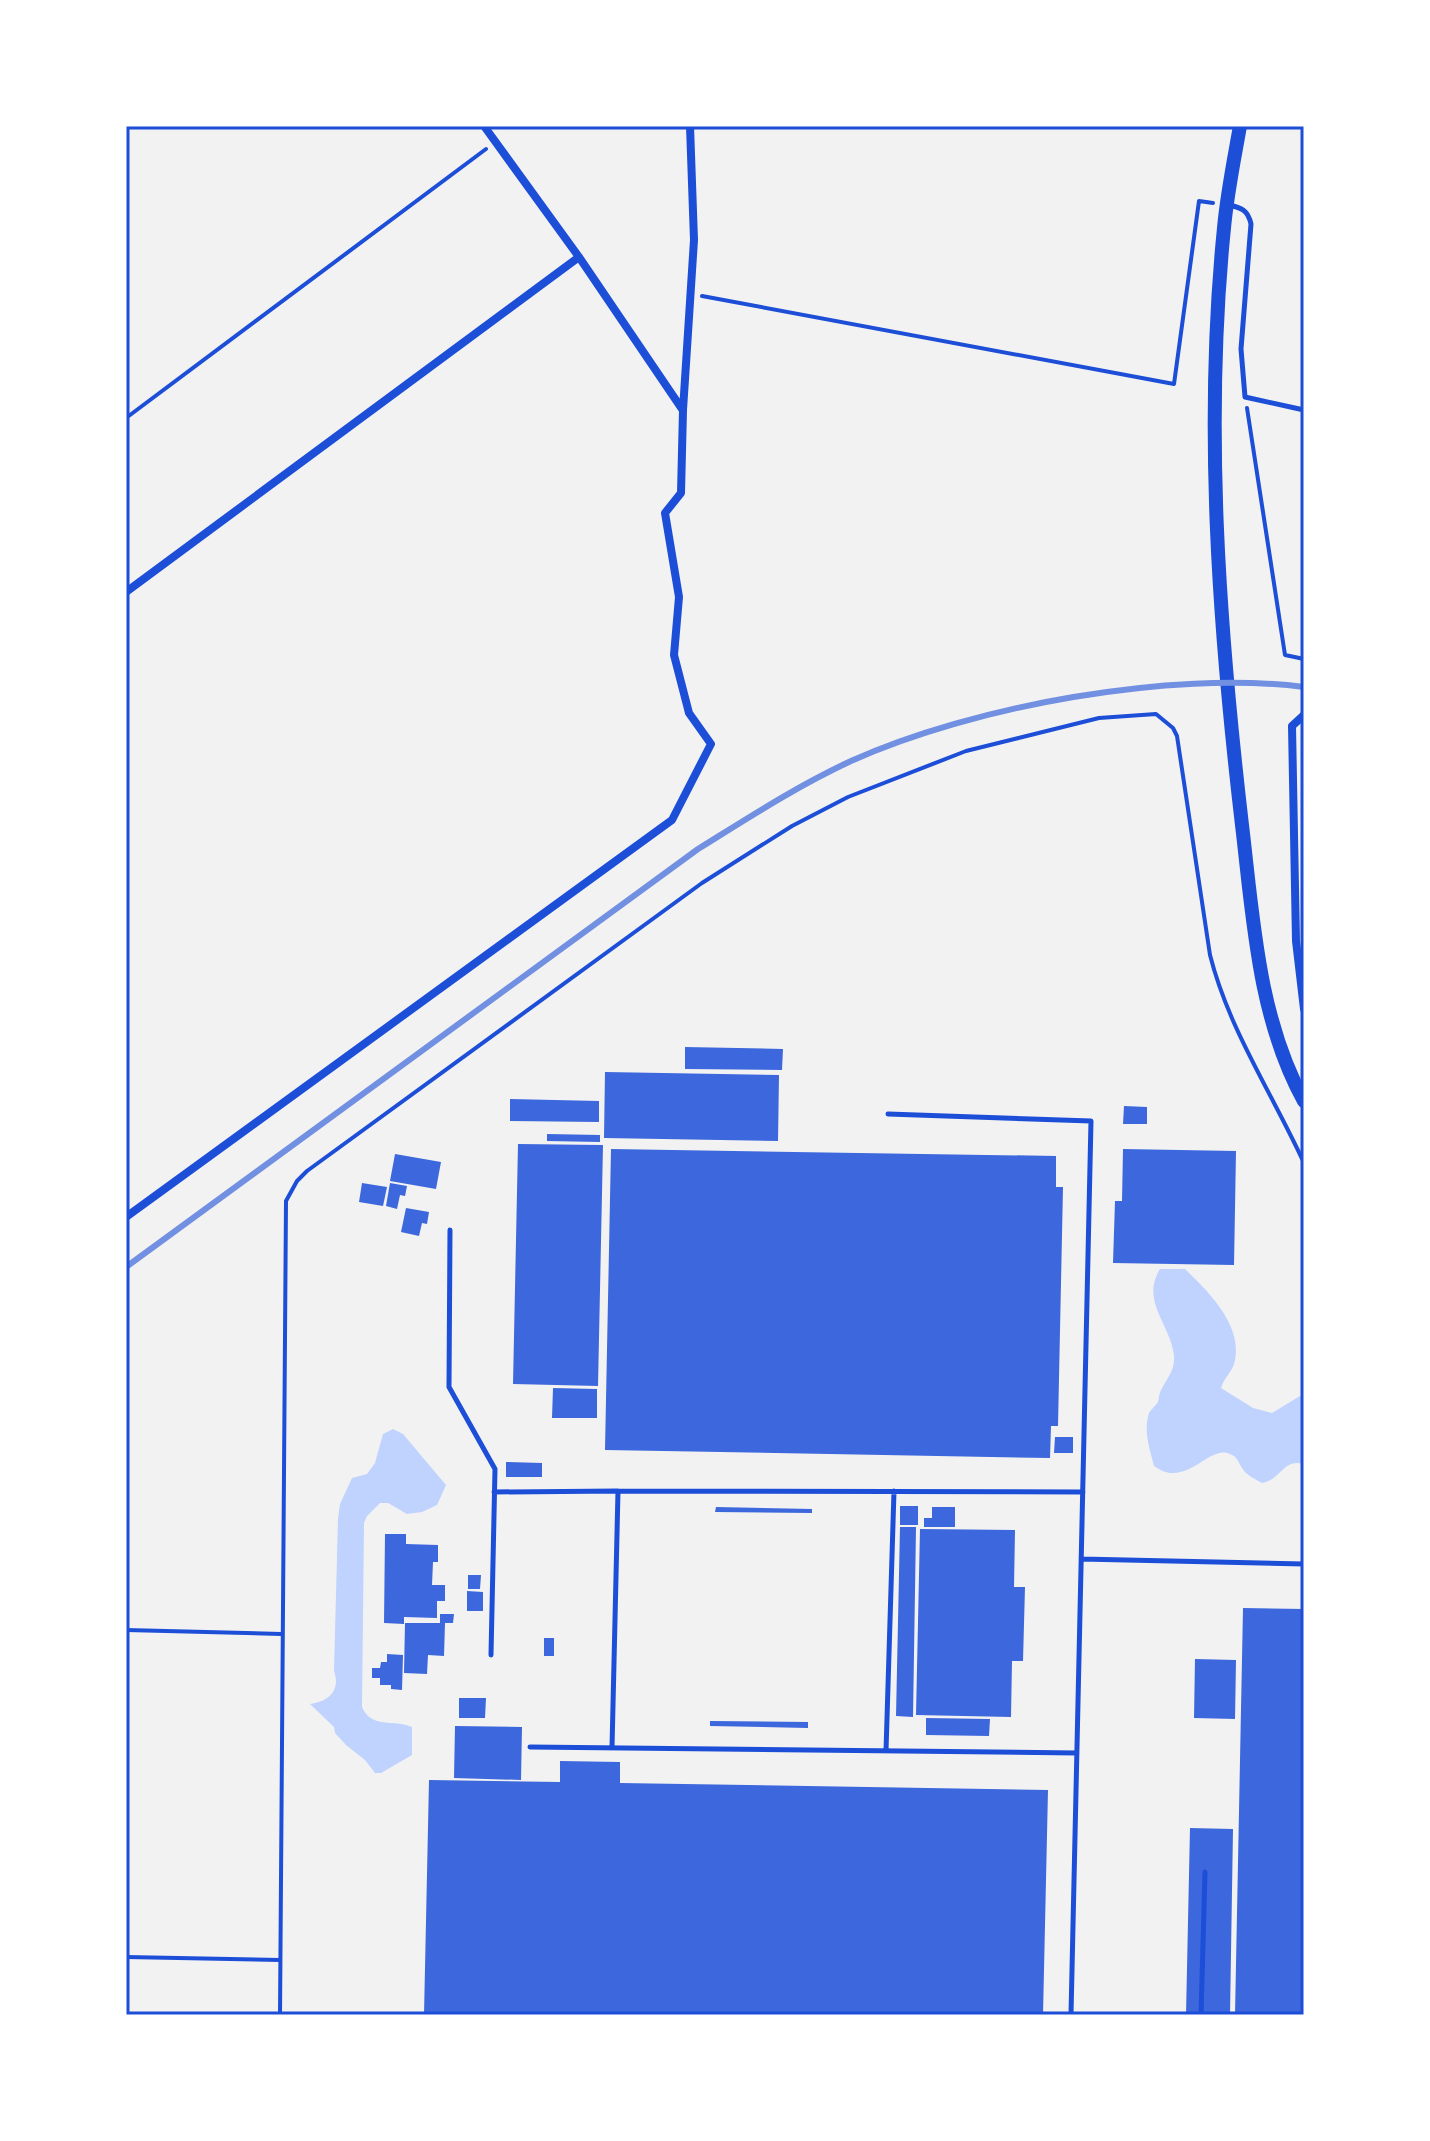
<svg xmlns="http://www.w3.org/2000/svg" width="1430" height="2141" viewBox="0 0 1430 2141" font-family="'Sofia Sans Condensed',sans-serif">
	<rect width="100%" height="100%" fill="#f2f2f2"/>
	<path fill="#bfd3fe" d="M1160,1269H1185C1209,1292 1242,1325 1235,1360C1233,1372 1224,1377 1221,1388L1253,1408L1272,1413L1300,1396H1304V1464C1283,1458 1281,1480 1262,1483C1255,1479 1246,1475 1242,1468C1238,1462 1238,1457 1230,1454C1208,1444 1187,1490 1154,1466C1150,1450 1144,1433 1148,1417C1149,1410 1154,1408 1158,1402C1159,1398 1159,1394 1161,1390C1167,1378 1175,1371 1174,1356C1171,1324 1140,1302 1160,1269Z
		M393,1429L403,1434L446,1485L437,1505L422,1512L407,1514L388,1503H380L367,1516L364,1523L362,1707C371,1729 394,1719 412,1727V1755L381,1773H375L365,1760L346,1745L335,1733L334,1727L310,1704C328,1702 341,1691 334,1671L338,1519L340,1504L352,1478L367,1474L375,1463L383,1434Z"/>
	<path fill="#3d67dc" d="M685,1047L783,1049L782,1070L685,1069Z
		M605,1072L779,1075L778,1141L604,1138Z
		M510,1099L599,1101V1122L510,1121Z
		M1124,1106L1147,1107V1124H1123Z
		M547,1134L600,1135V1142L547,1141Z
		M518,1144L603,1145L598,1386L513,1384Z
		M611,1149L1056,1156V1187H1063L1058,1426H1051L1050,1458L605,1450Z
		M1123,1149L1236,1151L1234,1265L1113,1263L1115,1201H1122Z
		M395,1154L441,1162L436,1189L390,1181Z
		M362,1183L387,1187L383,1206L359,1202Z
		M390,1183L407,1186L405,1196L400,1195L397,1209L386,1206Z
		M406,1208L429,1212L427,1224L422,1223L419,1236L401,1232Z
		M553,1388L597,1389V1418H552Z
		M1055,1437H1073V1453H1054Z
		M506,1462L542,1463V1477H506Z
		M900,1506H918V1525H900Z
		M716,1507L812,1509V1513L715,1512Z
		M932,1507H955V1527H924V1518H932Z
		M900,1527H916L913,1717L896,1716Z
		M920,1529L1015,1530L1014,1587H1025L1023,1661H1012L1011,1717L916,1715Z
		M385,1534H406V1544L438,1545V1562H433L432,1585H445V1601H437V1618L404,1617V1624L384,1623Z
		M468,1575H481L480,1589H468Z
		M467,1591L483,1592V1611H467Z
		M1243,1608L1304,1609V2015H1235Z
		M440,1614H454L453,1623H445L444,1656L428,1655L427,1674L404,1673L405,1623H440Z
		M544,1638H554V1656H544Z
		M387,1654L403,1655L402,1690L391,1689V1685H380V1678H372V1668H380L381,1662H387Z
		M1195,1659L1236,1660L1235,1719L1194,1718Z
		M459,1698H486L485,1718H459Z
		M926,1718L990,1719L989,1736L926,1735Z
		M710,1721L808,1722V1728L710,1726Z
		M455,1726L522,1727L521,1780L454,1778Z
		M560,1761L620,1762V1783L1048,1790L1043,2015H424L429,1780L560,1782Z
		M1190,1828L1233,1829L1230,2015H1186Z"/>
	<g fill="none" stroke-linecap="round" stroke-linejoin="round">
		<path stroke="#1d4ed8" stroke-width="4" d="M702,296L1174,384L1199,201L1213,203
			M1247,408L1285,655L1304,659
			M126,418L486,149
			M126,1630L281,1634
			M126,1957L280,1960
			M280,2015L286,1201L297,1181L307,1171L702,883L792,826L848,797L966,751L1099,718L1156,714L1173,728L1177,736L1210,955C1229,1030 1272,1093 1304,1163"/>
		<path stroke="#1d4ed8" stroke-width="5" d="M1229,205C1242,208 1248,210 1251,224L1241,349L1245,397L1304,410
			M888,1114L1091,1121L1071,2015
			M450,1230L449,1387L495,1469L491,1655
			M494,1492L618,1491
			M1081,1559L1304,1564
			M530,1747L1077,1753
			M612,1748L618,1491L1083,1492
			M886,1751L894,1491
			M1201,2015L1205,1872"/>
		<path stroke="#1d4ed8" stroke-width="8" d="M484,126L579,257L682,409
			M126,592L579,257
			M1304,715L1292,726L1296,941L1304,1009
			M126,1217L672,820L711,744L689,713L674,655L679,597L665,513L681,493L683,410L694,240L690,126"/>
		<path stroke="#1d4ed8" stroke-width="14" d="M1240,126C1234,160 1227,194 1224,228C1204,426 1219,628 1242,825C1253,917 1258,1018 1304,1101"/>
		<path stroke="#7290e2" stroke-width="6" d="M126,1267L698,849C748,818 797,786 851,761C973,706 1171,670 1304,687"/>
	</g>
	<rect width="1430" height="2141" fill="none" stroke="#ffffff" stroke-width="256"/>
	<rect x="128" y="128" width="1174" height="1885" fill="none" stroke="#1d4ed8" stroke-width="3"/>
</svg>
